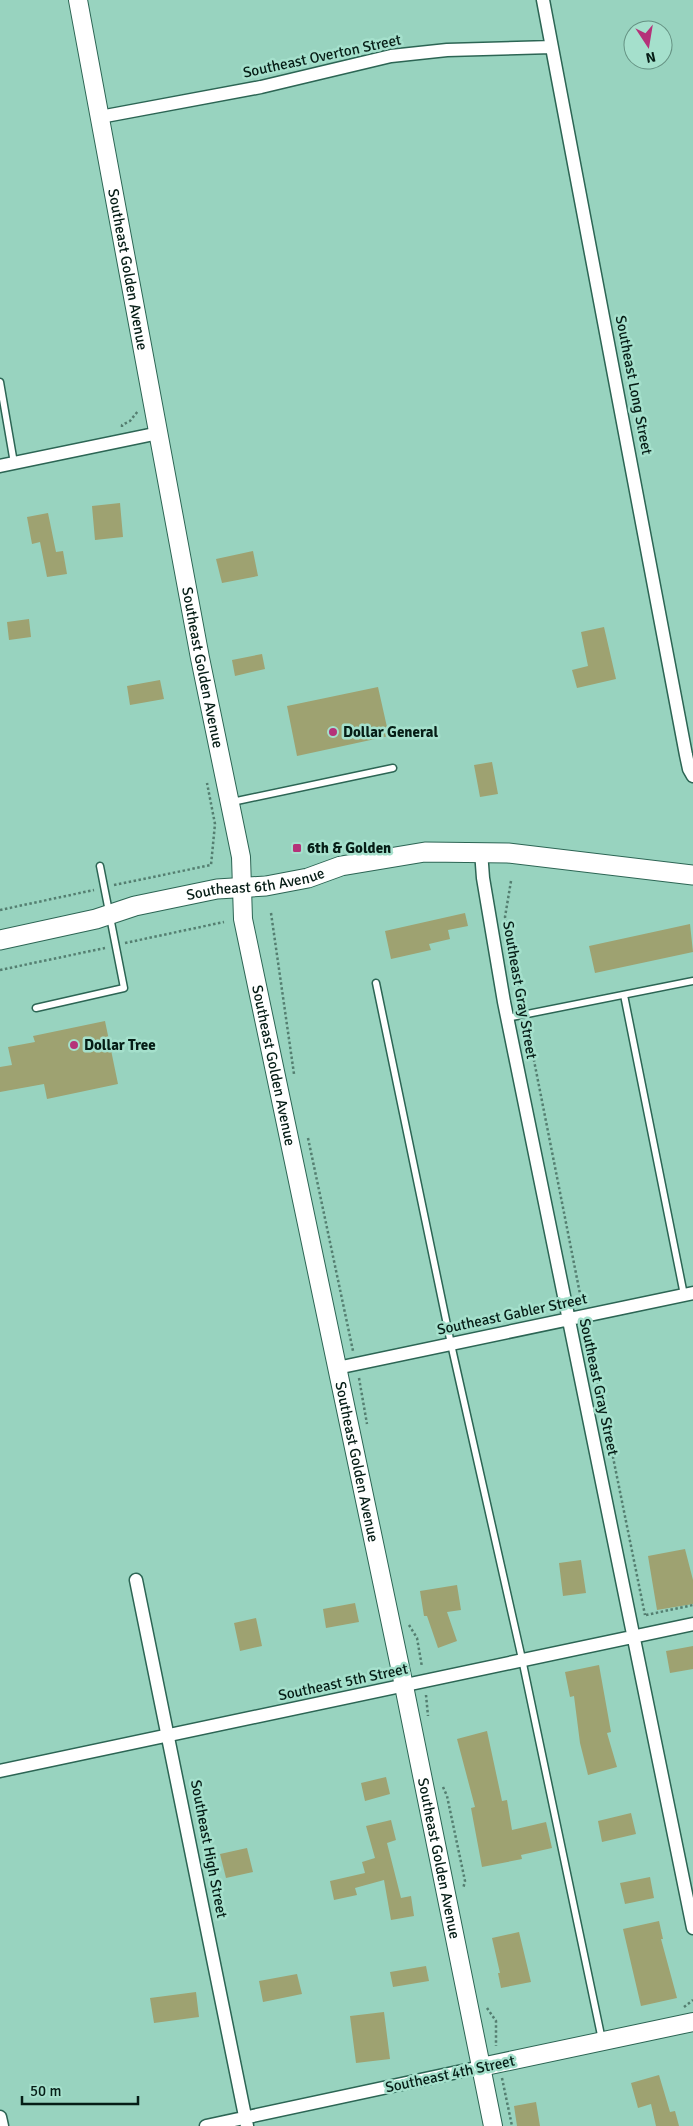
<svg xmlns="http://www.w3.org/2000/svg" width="693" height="2126" viewBox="0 0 693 2126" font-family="Signika,sans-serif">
	<rect width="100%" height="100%" fill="#98d3bf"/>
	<path fill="#9ea271" d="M120,503L123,537L95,540L92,506Z
		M48,513L56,552L63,551L67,574L47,577L40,542L32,544L27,517Z
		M253,551L258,576L222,583L216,559Z
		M29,619L31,637L9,640L7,622Z
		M604,627L616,679L577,688L572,670L588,666L581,632Z
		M262,654L265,669L235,676L232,660Z
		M160,680L164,699L130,705L127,686Z
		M378,687L389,736L297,756L287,706Z
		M492,762L498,794L480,797L474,765Z
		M465,913L468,926L448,930L450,939L429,944L431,950L391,959L385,931Z
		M690,924L693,952L595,973L589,946Z
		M105,1021L118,1084L47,1099L44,1084L0,1092V1067L12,1065L8,1047L35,1042L33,1036Z
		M685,1549L693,1580V1604L657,1610L648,1556Z
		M581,1560L586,1593L563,1596L559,1563Z
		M457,1585L461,1610L447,1612L457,1641L438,1648L427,1616H424L420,1591Z
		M355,1603L359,1622L326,1628L323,1609Z
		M256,1618L262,1646L240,1651L234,1623Z
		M693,1646V1669L670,1673L666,1651Z
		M599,1665L611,1732L607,1733L617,1767L588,1775L580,1743L574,1696L570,1697L565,1672Z
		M487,1731L502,1801L507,1800L512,1830L546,1822L552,1848L521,1855L522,1859L482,1867L471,1808L475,1807L457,1739Z
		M386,1777L390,1794L365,1801L361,1783Z
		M631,1813L636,1834L602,1842L598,1821Z
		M391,1820L396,1840L387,1843L401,1898L411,1896L414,1916L391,1920L384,1880L355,1888L357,1895L334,1900L330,1881L365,1873L362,1862L375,1858L366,1826Z
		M247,1848L253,1872L226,1878L220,1854Z
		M650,1877L654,1898L625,1904L620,1883Z
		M659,1921L663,1939H661L677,1998L641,2006L623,1929Z
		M519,1932L531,1982L501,1988L498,1973H500L492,1938Z
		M426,1966L429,1981L393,1987L390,1972Z
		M297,1974L302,1994L263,2002L259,1981Z
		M196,1992L199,2017L154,2023L150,1998Z
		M384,2012L390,2059L356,2063L350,2016Z
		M659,2075L670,2112L675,2111L679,2126H656L651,2104L638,2108L631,2083Z
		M536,2102L540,2126H517L514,2106Z"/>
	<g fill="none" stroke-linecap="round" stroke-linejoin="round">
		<defs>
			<path id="lane" d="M0,382L14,463
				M232,802L393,768
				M376,983L451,1344L522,1659L602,2040
				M624,995L684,1295
				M36,1008L124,988L100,866
				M507,1018L693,981"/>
			<path id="street" d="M543,0L686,755L689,769L693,776
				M100,117L261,87L391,56L447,50L552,47
				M0,466L159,433
				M481,851L483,878L504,1002L693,1928
				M337,1368L693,1293
				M136,1580L247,2126
				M0,1771L693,1624
				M0,2117L2,2126
				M206,2126L481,2067"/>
			<g id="secondary">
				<path id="s1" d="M78,0L200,658L241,857L243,919L404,1686L493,2126"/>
				<path d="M481,2067L693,2022"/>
			</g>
			<g id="primary">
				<path id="s2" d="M0,940L96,919L135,906L217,889L266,886L308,878L341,866L425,852L508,853L693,875"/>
			</g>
		</defs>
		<use href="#lane" stroke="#2c6554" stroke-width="9"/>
		<use href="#street" stroke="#2c6554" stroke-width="15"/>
		<use href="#secondary" stroke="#2c6554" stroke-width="20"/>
		<use href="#primary" stroke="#2c6554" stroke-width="21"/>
		<path stroke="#547e70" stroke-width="2.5" stroke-dasharray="2.5 2.5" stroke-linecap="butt" d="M122,427V425L130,421L138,411
			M511,881L505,917L523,1005
			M114,885L211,865L215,824L207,783
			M0,910L94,890
			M271,913L294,1074
			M125,943L224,922
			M0,970L105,948
			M527,1025L582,1304
			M308,1138L353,1351
			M587,1329L645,1615
			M359,1378L367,1424
			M646,1615L693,1605
			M409,1625L417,1638L422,1667
			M426,1695L428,1716
			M443,1787L447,1796L465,1881L463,1889
			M684,2007L693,2000
			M487,2008L496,2021V2046
			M502,2078L512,2126"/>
		<use href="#lane" stroke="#fff" stroke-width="6"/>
		<use href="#street" stroke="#fff" stroke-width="12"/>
		<use href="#secondary" stroke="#fff" stroke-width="18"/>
		<use href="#primary" stroke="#fff" stroke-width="19"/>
	</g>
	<g fill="#b53279" stroke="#a5e0cc" stroke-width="2">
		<circle cx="333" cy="732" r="5"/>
		<rect x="292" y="843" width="10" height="10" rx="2.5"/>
		<circle cx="74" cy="1045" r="5"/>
	</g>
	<g text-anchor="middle" stroke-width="5" stroke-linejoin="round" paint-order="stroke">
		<g font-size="15" fill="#061d16" stroke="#a5e0cc">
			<text transform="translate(322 56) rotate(-12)" y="5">Southeast Overton Street</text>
			<text dy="5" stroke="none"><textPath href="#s1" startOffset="274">Southeast Golden Avenue</textPath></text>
			<text transform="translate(634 385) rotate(79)" y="5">Southeast Long Street</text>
			<text dy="5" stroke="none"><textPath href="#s1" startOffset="679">Southeast Golden Avenue</textPath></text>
			<text dy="5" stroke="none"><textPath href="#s2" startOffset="262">Southeast 6th Avenue</textPath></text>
			<text transform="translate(520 990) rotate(80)" y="5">Southeast Gray Street</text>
			<text dy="5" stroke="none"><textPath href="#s1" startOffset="1084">Southeast Golden Avenue</textPath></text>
			<text transform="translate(512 1314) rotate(-12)" y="5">Southeast Gabler Street</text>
			<text transform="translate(599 1387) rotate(78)" y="5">Southeast Gray Street</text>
			<text dy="5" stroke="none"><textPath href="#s1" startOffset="1489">Southeast Golden Avenue</textPath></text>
			<text transform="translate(343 1682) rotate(-12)" y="5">Southeast 5th Street</text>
			<text transform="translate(209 1849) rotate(79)" y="5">Southeast High Street</text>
			<text dy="5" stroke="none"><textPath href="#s1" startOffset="1894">Southeast Golden Avenue</textPath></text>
			<text transform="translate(450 2074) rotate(-12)" y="5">Southeast 4th Street</text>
		</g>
		<g font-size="15" font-weight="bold" fill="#061d16" stroke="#a5e0cc" text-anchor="start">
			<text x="343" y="737">Dollar General</text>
			<text x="307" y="853">6th &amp; Golden</text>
			<text x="84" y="1050">Dollar Tree</text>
		</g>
	</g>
	<g transform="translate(648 45) rotate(168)"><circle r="24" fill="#a5e0cc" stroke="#659283"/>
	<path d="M0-4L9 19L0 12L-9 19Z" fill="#b53279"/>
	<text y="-8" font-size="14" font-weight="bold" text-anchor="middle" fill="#061d16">N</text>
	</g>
	<path d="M22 2096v8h116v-8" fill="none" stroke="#061d16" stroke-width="2.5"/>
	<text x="30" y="2096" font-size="15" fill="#061d16" stroke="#a5e0cc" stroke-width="4" paint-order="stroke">50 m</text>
</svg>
